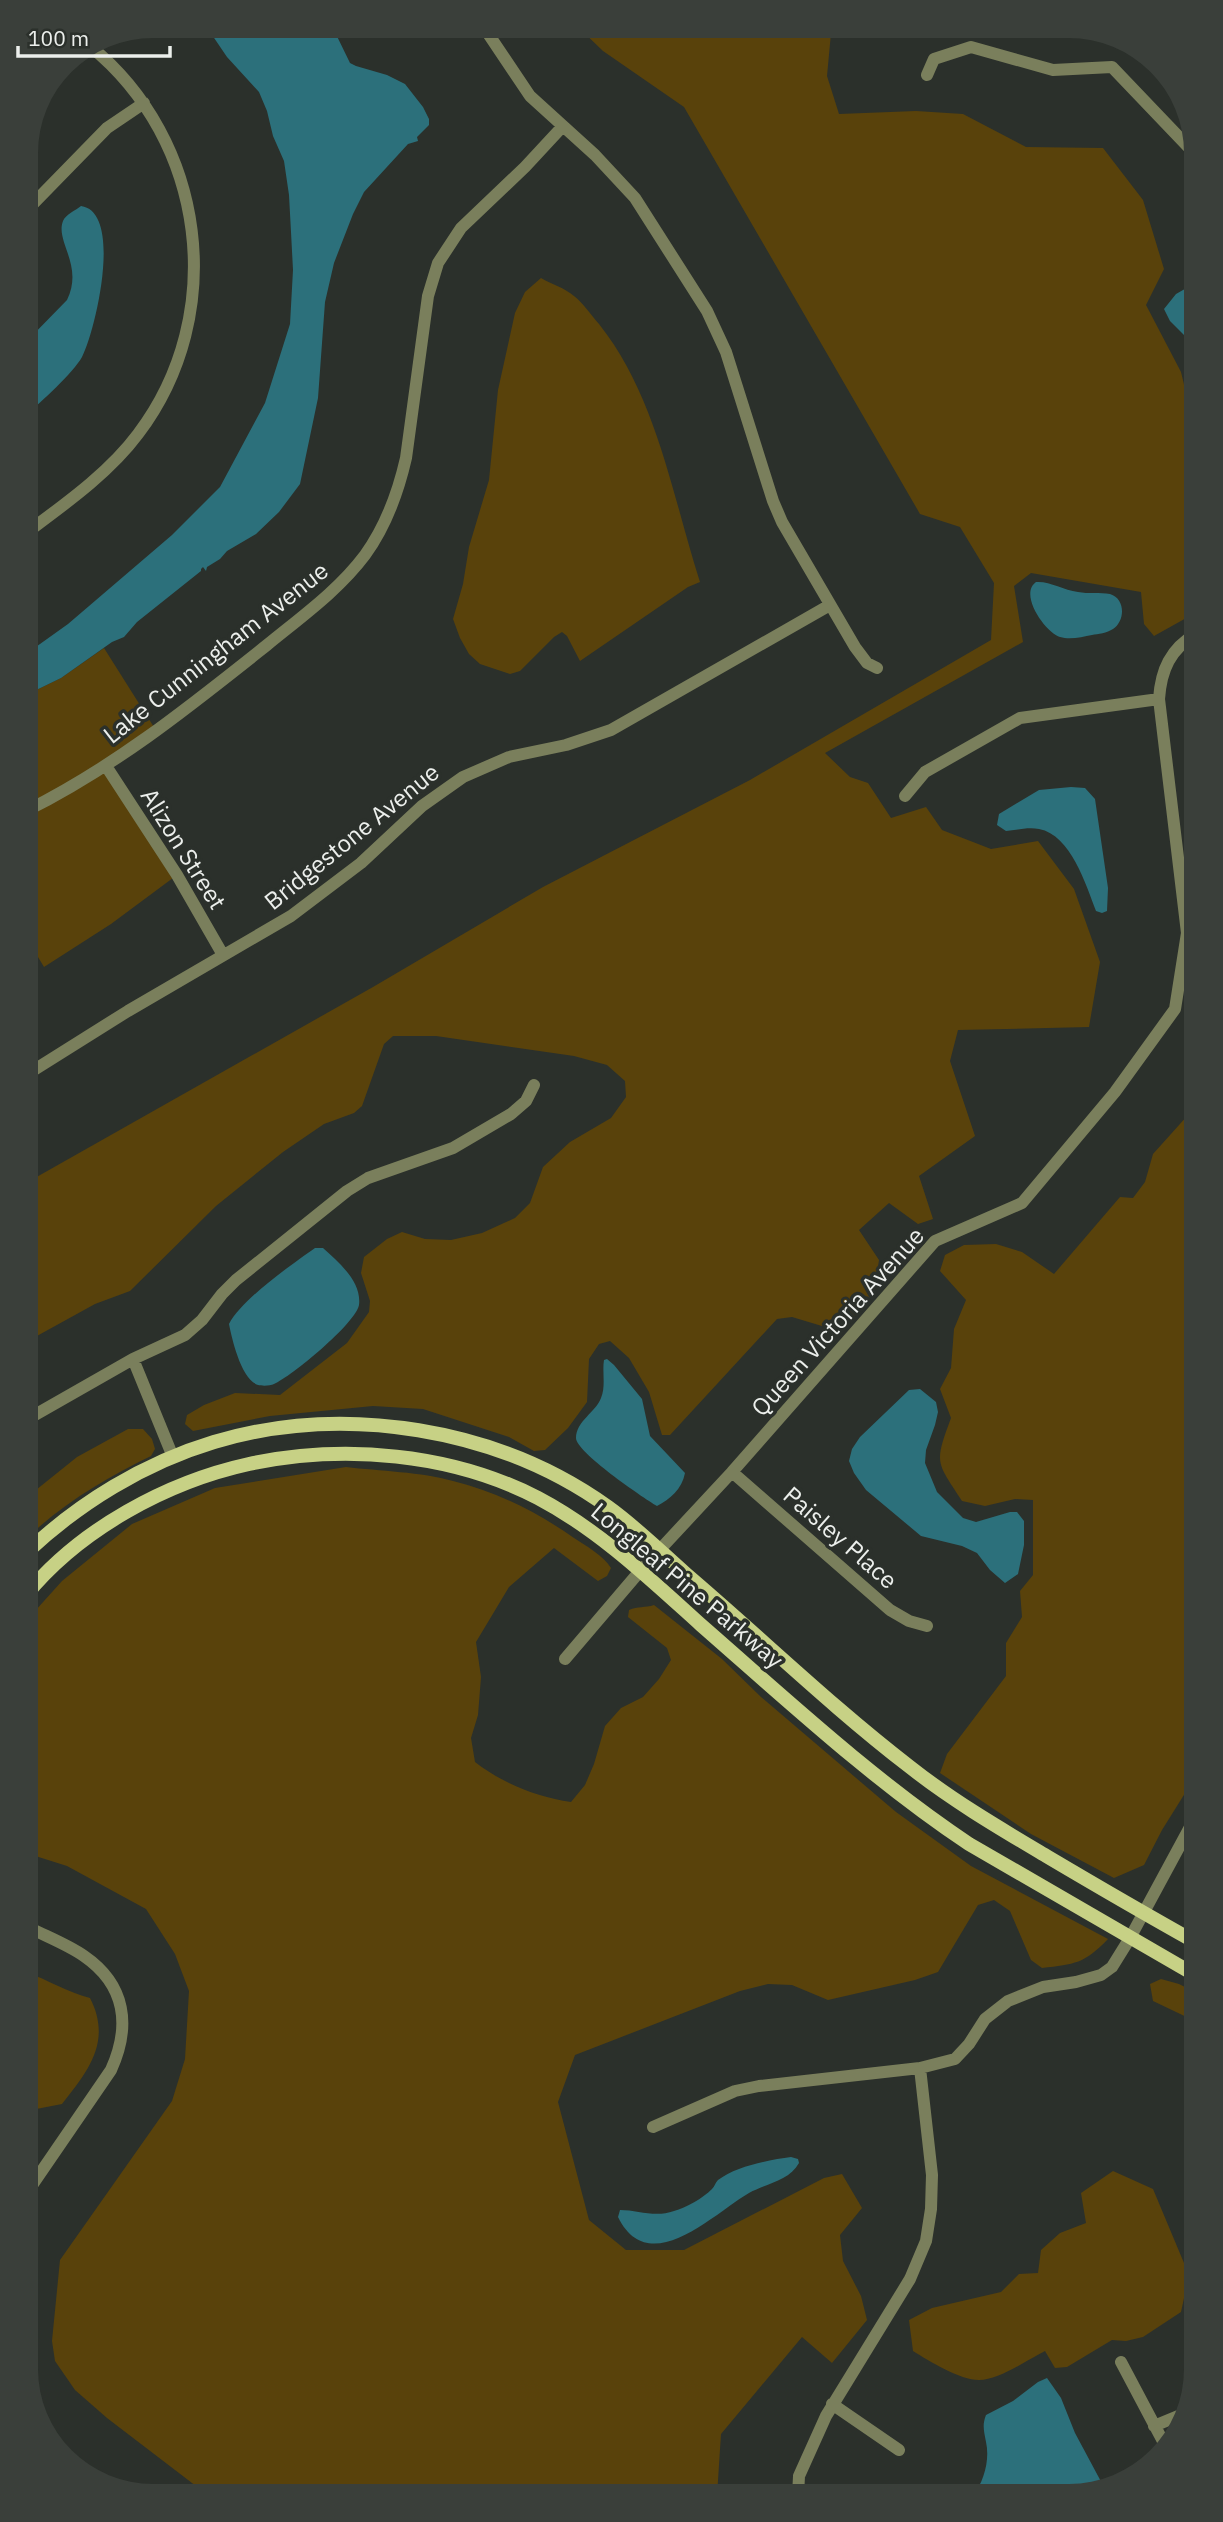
<svg xmlns="http://www.w3.org/2000/svg" width="1223" height="2522" viewBox="0 0 1223 2522" font-family="'IBM Plex Sans',sans-serif">
	<rect width="100%" height="100%" fill="#2b302b"/>
	<path fill="#59420b" d="M577,26H841L831,33L827,76L839,114L916,111L963,114L1026,147L1103,148L1143,200L1164,269L1146,305L1181,372L1188,401L1197,409V612L1154,636L1144,624L1141,592L1031,573L1014,586L1023,642L825,753L850,777L868,783L891,818L926,807L942,830L991,849L1038,841L1074,889L1100,962L1089,1027L958,1030L950,1061L975,1136L919,1176L933,1219L918,1224L889,1203L859,1230L879,1260L874,1293L857,1315L822,1326L792,1317L777,1319L670,1435H662L649,1392L629,1358L610,1341L599,1344L589,1359L587,1402L568,1428L545,1450L534,1451L509,1437L423,1409L373,1406L270,1416L193,1431L185,1424L187,1415L204,1405L235,1393L280,1395L347,1343L369,1312L370,1301L361,1273L364,1257L387,1239L402,1232L425,1239L451,1240L482,1233L515,1218L530,1203L543,1167L570,1142L611,1118L626,1097L625,1081L607,1065L574,1056L436,1036H393L384,1044L362,1106L354,1113L324,1124L283,1152L216,1206L130,1291L95,1304L26,1342V1183L373,987L543,887L750,780L991,640L994,583L960,527L920,514L684,107L603,51Z
		M541,278C551,284 565,288 574,296C583,303 591,315 599,324C657,397 672,495 700,582L688,587L580,661L567,636L562,632L554,637L520,671L510,674L480,664L469,654L460,638L453,619L463,584L469,547L489,480L498,390L515,313L525,292Z
		M104,648L157,732L107,765L177,875L111,924L44,967L26,937V695L61,678Z
		M1197,1105V1774L1162,1830L1144,1865L1114,1878L1031,1834L940,1773L947,1754L1006,1676V1643L1022,1617L1020,1591L1033,1575V1500L1015,1499L985,1506L962,1501C936,1461 934,1464 951,1418L940,1389L951,1368L954,1329L966,1300L940,1271L945,1255L964,1245L996,1244L1022,1252L1054,1274L1120,1197L1133,1198L1145,1182L1153,1154Z
		M128,1429H143L152,1439L155,1449L151,1456C106,1478 62,1504 26,1539V1498L77,1457Z
		M346,1467C379,1471 422,1472 453,1481C497,1492 537,1512 574,1538C586,1546 603,1555 611,1568L607,1576L598,1581L554,1548L509,1587L476,1642L481,1677L478,1715L471,1738L475,1762C502,1783 537,1797 571,1802L585,1785L594,1764L605,1726L621,1708L643,1697L659,1679L671,1660L667,1648L628,1617L629,1610C638,1606 645,1608 654,1605L722,1659L761,1697L896,1812L971,1866L1108,1939C1084,1964 1075,1964 1042,1968L1031,1960L1010,1911L994,1900L978,1905L938,1972L915,1980L828,2000L792,1985L768,1984L740,1991L575,2055L558,2102L589,2220L626,2250H684L824,2178L842,2174L862,2208L840,2235L843,2261L861,2296L867,2320L832,2363L802,2337L721,2434L717,2496H209L107,2418L75,2390L55,2361L52,2341L60,2260L172,2101L185,2059L189,1991L175,1954L146,1909L67,1866L26,1853V1621L62,1581L132,1524L215,1488Z
		M26,1972C48,1980 67,1992 90,1998C112,2041 89,2070 62,2104L26,2111Z
		M1161,1979L1179,1984L1197,1993V2022L1153,2001L1150,1984Z
		M1113,2171L1153,2189L1189,2275L1181,2312L1143,2337L1126,2341L1112,2340L1067,2367L1055,2368L1045,2351C1027,2360 999,2380 979,2380C960,2380 929,2361 913,2351L909,2320L932,2308L1001,2292L1019,2274L1038,2273L1041,2250L1060,2233L1086,2223L1081,2193Z"/>
	<path fill="#2c707b" d="M206,26H332L350,63L356,66L387,75L405,84L423,107L429,119V125L417,137L418,141L408,144L364,192L353,214L334,263L325,302L318,398L300,484L279,512L256,534L227,551L220,559L207,567L206,571L203,567L201,569V571L137,622L124,637L112,642L61,678L26,695V654L68,624L172,535L220,487L265,403L290,324L293,270L291,232L289,195L284,161L273,136L267,111L259,92L227,57Z
		M81,206C124,212 95,332 82,357C73,373 41,402 26,415V342L67,300C84,265 55,242 63,221C66,214 75,211 81,206Z
		M1197,282V366L1193,344L1170,321L1164,309L1176,294Z
		M1036,582C1050,581 1063,590 1078,592C1088,594 1100,592 1110,594C1126,599 1125,621 1113,629C1107,633 1098,634 1092,635C1082,637 1070,640 1060,637C1047,634 1018,595 1036,582Z
		M1071,787L1085,788L1095,799L1108,888L1107,911L1102,913L1096,911C1086,885 1071,835 1039,829C1028,827 1017,830 1006,831L997,825L999,814L1039,790Z
		M315,1248H323C338,1262 362,1281 359,1305C356,1323 291,1377 274,1384C270,1386 262,1386 258,1385C241,1379 232,1339 229,1324C242,1299 291,1265 315,1248Z
		M607,1359L614,1365L642,1399L650,1436L685,1473C682,1489 670,1499 657,1506C642,1497 576,1452 576,1438C576,1421 596,1412 601,1398C606,1386 602,1372 604,1360Z
		M920,1389L936,1402L938,1412L935,1425L926,1450L925,1463L937,1492L963,1518L976,1522L1010,1512H1017L1024,1521V1545L1018,1574L1005,1583L990,1570L977,1553L962,1546L921,1536L866,1490L854,1473L849,1461L852,1449L860,1437L909,1390Z
		M791,2157L798,2159L799,2163C789,2181 767,2183 749,2193C713,2214 649,2280 618,2217L620,2210C638,2210 655,2218 674,2211C686,2208 703,2198 712,2189C715,2186 715,2183 718,2180C736,2166 769,2160 791,2157Z
		M1047,2378L1061,2398L1075,2433L1105,2489L1070,2496H973C984,2481 990,2460 986,2442C984,2431 982,2425 986,2415L1013,2401L1038,2382Z"/>
	<g fill="none" stroke-linecap="round" stroke-linejoin="round">
		<path stroke="#7a7f5c" stroke-width="12" d="M483,26L530,96L595,155L635,198L707,311L726,352L773,501L782,522L855,647L867,663L877,668
			M927,75L934,59L971,47L1053,70L1112,67L1197,156
			M26,211L107,128L144,103
			M26,533C65,504 109,473 138,434C229,314 206,140 90,46
			M106,766L177,875L223,955
			M905,796L925,772L1020,718L1159,699
			M26,811C116,766 189,707 267,645C301,617 338,591 365,555C386,526 398,493 406,458L428,296L438,263L461,228L525,167L563,126
			M26,1075L128,1011L291,916L361,863L422,806L463,777L509,757L566,745L611,730L830,605
			M133,1359L173,1457
			M26,1420L133,1359L185,1335L202,1320L222,1294L236,1280L347,1191L368,1178L453,1148L511,1114L526,1101L534,1085
			M732,1472L890,1610L909,1621L927,1626
			M565,1659L640,1571L732,1472L935,1241L1022,1203L1115,1092L1175,1009L1187,933L1159,699C1161,670 1170,649 1197,633
			M653,2127L735,2091L759,2086L920,2068L955,2059L969,2044L985,2019L1008,2001L1043,1987L1076,1982L1101,1975L1112,1967L1130,1938L1197,1814
			M26,2194L111,2070C131,2026 126,1985 84,1956C67,1944 45,1936 26,1926
			M1121,2362L1166,2447
			M832,2404L899,2450
			M1154,2426L1183,2414
			M798,2496L799,2476L826,2416L910,2279L926,2241L931,2209L932,2175L920,2068"/>
		<path stroke="#c7d185" stroke-width="14" d="M26,1553C79,1503 144,1463 214,1442C344,1403 498,1428 608,1507C636,1527 661,1552 686,1574C761,1638 832,1707 910,1767C953,1801 1001,1829 1048,1857C1097,1886 1147,1915 1197,1943
			M26,1595C80,1529 167,1482 249,1464C344,1444 451,1453 538,1498C599,1530 650,1579 701,1625C788,1701 873,1780 969,1844L1197,1976"/>
	</g>
	<g text-anchor="middle" stroke-width="7" stroke-linejoin="round" paint-order="stroke">
		<g font-size="24" fill="#ecefec" stroke="#2b302b">
			<text transform="translate(216 653) rotate(-38)" y="8">Lake Cunningham Avenue</text>
			<text transform="translate(352 837) rotate(-39)" y="8">Bridgestone Avenue</text>
			<text transform="translate(183 849) rotate(58)" y="8">Alizon Street</text>
			<text transform="translate(838 1322) rotate(-48)" y="8">Queen Victoria Avenue</text>
			<text transform="translate(840 1538) rotate(41)" y="8">Paisley Place</text>
			<text transform="translate(687 1586) rotate(40)" y="8">Longleaf Pine Parkway</text>
		</g>
	</g>
	<path d="M0 0H1223V2522H0ZM153 38H1069A115 115 0 0 1 1184 153V2369A115 115 0 0 1 1069 2484H153A115 115 0 0 1 38 2369V153A115 115 0 0 1 153 38Z" fill="#3a3f3a" fill-rule="evenodd"/>
	<path d="M18 46v10h152v-10" fill="none" stroke="#ecefec" stroke-width="3.5"/>
	<text x="28" y="46" font-size="21" fill="#ecefec" stroke="#2b302b" stroke-width="5" paint-order="stroke">100 m</text>
</svg>
